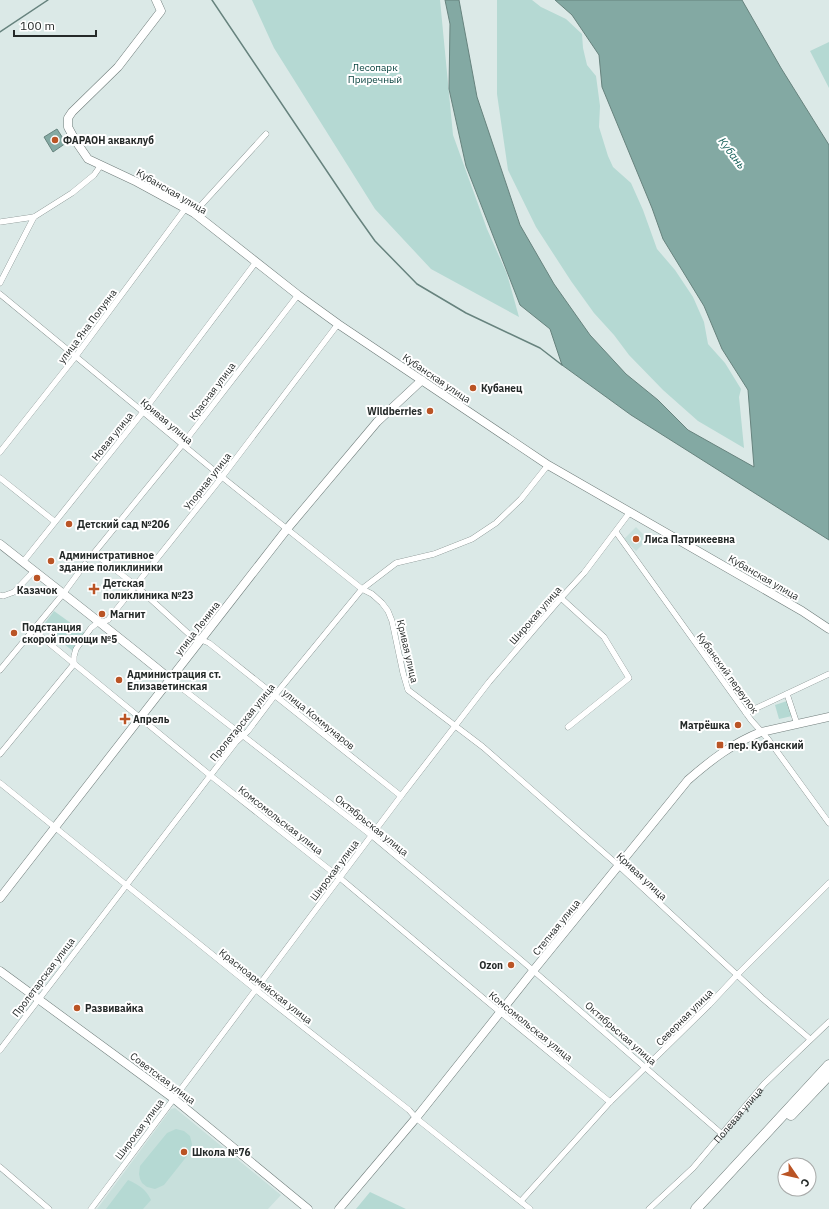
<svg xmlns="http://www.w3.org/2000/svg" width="829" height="1209" viewBox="0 0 829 1209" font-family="'IBM Plex Sans',sans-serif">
	<rect width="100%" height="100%" fill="#dbe9e7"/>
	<path fill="#c8e0dc" d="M636,527L648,539L636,551L624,539Z
		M175,1108L281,1195L268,1209H97L171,1109Z"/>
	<path fill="#b5d9d3" d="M252,0H440L453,135L487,229L507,274L519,317L431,269L375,209L274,48Z
		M497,0H532L541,7L566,19L582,34L583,48L587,65L596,76L600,106L599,127L608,156L613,167L631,183L643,210L657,249L675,270L693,297L704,322L708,344L725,363L741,389L739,397L744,448L698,421L663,390L629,355L614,335L594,313L571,281L536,227L508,170L497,94Z
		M829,42V88L810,51Z
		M54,611L86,634L73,651L42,627Z
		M787,701L792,716L779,719L775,705Z
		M176,1129L184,1131L190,1136L192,1144L191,1151L164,1185L155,1189L147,1187L142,1183L140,1179L139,1174L140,1166L167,1133Z
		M128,1180C139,1185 146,1189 151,1200L143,1209H106Z
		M370,1192L406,1209H356Z"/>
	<path fill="#83a9a3" stroke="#67837e" d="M445,0H459L477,97L520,225L554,284L590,335L626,374L658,400L688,430L754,467L748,390L722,349L704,306L663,239L652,208L602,87L599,55L572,15L555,0H742L781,68L829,145V540L631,415L562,365L550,329L520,305L466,166L449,89L450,24Z
		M57,129L66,143L53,152L44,137Z"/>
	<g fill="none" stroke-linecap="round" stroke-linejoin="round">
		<path stroke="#67837e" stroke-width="1.5" d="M212,0L353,210L375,241L417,284L466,313L540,348L562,365
			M0,32L48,0"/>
		<defs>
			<g id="street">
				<path d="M194,213L266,134"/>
				<path d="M0,222L34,217"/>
				<path d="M0,283L34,217L72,193L94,175L101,165"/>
				<path d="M0,294L222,477L362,589L372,594L382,603L388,611L392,621L403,673L408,690L483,747L619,866L762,998L810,1039"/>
				<path d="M298,295L182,445L94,553L135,585L190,635L209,643L401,796"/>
				<path d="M0,452L76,356L185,209"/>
				<path d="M0,478L54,521"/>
				<path d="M616,532L751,720L768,739L829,823"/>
				<path d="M23,562L143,412L256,262"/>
				<path d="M0,595L3,596L14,592L34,571"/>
				<path d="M561,598L604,637L629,678L568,727"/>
				<path d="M33,630L211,776L340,878L489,1003L610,1102"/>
				<path d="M0,670L63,594L85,564"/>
				<path d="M170,679L371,835L521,960L722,1134"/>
				<path d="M787,694L797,724"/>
				<path d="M746,713L829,674"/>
				<path d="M0,754L74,664V656L76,649L91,628L96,624L108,620L222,477L338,324"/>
				<path d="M0,783L255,989L409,1110L416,1118L530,1209"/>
				<path d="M0,1050L236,742L248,731L275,695L362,589L396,563L434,554L472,539L496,523L521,499L548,465"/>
				<path d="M0,1167L49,1209"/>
				<path d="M521,1201L610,1102L709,1005L737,975L829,883"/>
				<path d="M91,1209L401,796L489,682L561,598L584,573L630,512"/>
				<path id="s1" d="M649,1209L693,1168L764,1084L829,1022"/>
			</g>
			<path id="secondary" d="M156,0L161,11L118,67L72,112L68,118V127L75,140L88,159L137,182L194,213L298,295L338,324L548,465L802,611L829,629
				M0,544C57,589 114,633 170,679
				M0,898L287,529L377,422L422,380
				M0,971L173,1098L308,1209
				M339,1209L416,1118L533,971L688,780C711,760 733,743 761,732L829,717"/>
			<path id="highway" d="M791,1115L829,1075
				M696,1209L829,1065"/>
		</defs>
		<use href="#street" stroke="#6e7b79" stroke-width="6"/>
		<use href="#secondary" stroke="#6e7b79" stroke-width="9"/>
		<use href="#highway" stroke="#6e7b79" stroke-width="11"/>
		<use href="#street" stroke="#fff" stroke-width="5.5"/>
		<use href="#secondary" stroke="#fff" stroke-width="8"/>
		<use href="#highway" stroke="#fff" stroke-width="10"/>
	</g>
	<g fill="#ba5425" stroke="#fff" stroke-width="1.5">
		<circle cx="55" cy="140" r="4"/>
		<circle cx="473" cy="388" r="4"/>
		<circle cx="430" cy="411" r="4"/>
		<circle cx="69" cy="524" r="4"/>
		<circle cx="636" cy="539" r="4"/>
		<circle cx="51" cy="561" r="4"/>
		<circle cx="37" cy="578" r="4"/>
		<path d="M92 583h4v4h4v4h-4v4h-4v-4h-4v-4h4z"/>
		<circle cx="102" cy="614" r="4"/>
		<circle cx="14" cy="633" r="4"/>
		<circle cx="119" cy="680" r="4"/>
		<path d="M123 713h4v4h4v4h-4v4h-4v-4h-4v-4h4z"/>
		<circle cx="738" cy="725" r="4"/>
		<rect x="716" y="741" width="8" height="8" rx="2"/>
		<circle cx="511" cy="965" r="4"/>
		<circle cx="77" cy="1008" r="4"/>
		<circle cx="184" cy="1152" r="4"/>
	</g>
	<g text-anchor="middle" stroke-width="4" stroke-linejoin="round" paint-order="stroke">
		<g font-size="10" fill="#023f3a" stroke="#fff">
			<text x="375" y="71">Лесопарк<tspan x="375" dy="12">Приречный</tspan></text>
		</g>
		<g font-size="10" font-weight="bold" fill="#252a29" stroke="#fff" text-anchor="start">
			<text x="63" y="144">ФАРАОН акваклуб</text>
			<text x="481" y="392">Кубанец</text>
			<text x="422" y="415" text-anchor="end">Wildberries</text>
			<text x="77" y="528">Детский сад №206</text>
			<text x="644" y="543">Лиса Патрикеевна</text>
			<text x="59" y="559">Административное<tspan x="59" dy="12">здание поликлиники</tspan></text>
			<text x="103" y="587">Детская<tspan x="103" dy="12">поликлиника №23</tspan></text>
			<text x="37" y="594" text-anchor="middle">Казачок</text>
			<text x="110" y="618">Магнит</text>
			<text x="22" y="631">Подстанция<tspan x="22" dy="12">скорой помощи №5</tspan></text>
			<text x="127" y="678">Администрация ст.<tspan x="127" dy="12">Елизаветинская</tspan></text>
			<text x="133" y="723">Апрель</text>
			<text x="730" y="729" text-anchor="end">Матрёшка</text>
			<text x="728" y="749">пер. Кубанский</text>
			<text x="503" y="969" text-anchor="end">Ozon</text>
			<text x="85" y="1012">Развивайка</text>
			<text x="192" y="1156">Школа №76</text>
		</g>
		<g font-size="10" fill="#252a29" stroke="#fff">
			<text transform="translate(172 191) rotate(30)" y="4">Кубанская улица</text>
			<text transform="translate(87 326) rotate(-53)" y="4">улица Яна Полуяна</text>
			<text transform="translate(437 378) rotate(34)" y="4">Кубанская улица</text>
			<text transform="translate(212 391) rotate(-53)" y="4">Красная улица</text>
			<text transform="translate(167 421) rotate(40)" y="4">Кривая улица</text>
			<text transform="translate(112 436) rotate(-51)" y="4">Новая улица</text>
			<text transform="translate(207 481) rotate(-52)" y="4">Упорная улица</text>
			<text transform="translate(764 577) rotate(30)" y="4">Кубанская улица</text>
			<text transform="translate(535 615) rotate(-49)" y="4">Широкая улица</text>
			<text transform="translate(197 628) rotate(-52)" y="4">улица Ленина</text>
			<text transform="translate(408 651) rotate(77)" y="4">Кривая улица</text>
			<text transform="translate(728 673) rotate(54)" y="4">Кубанский переулок</text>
			<text transform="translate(319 719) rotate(39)" y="4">улица Коммунаров</text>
			<text transform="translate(242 722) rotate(-51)" y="4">Пролетарская улица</text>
			<text transform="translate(281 820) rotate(38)" y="4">Комсомольская улица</text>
			<text transform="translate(372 825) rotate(39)" y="4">Октябрьская улица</text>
			<text transform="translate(334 870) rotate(-53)" y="4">Широкая улица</text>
			<text transform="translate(642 876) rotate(43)" y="4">Кривая улица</text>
			<text transform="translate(556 927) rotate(-51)" y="4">Степная улица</text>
			<text transform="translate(43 977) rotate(-53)" y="4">Пролетарская улица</text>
			<text transform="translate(266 986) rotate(38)" y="4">Красноармейская улица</text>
			<text transform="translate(684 1017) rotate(-45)" y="4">Северная улица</text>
			<text transform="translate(531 1026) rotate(39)" y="4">Комсомольская улица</text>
			<text transform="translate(621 1033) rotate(41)" y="4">Октябрьская улица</text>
			<text transform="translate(163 1078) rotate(37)" y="4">Советская улица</text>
			<text dy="4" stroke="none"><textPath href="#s1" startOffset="130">Полевая улица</textPath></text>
			<text transform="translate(139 1129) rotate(-53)" y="4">Широкая улица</text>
		</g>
		<g font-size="11" font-style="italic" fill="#17625b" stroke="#fff">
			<text transform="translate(732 153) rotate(53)" y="4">Кубань</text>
		</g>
	</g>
	<g transform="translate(797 1177) rotate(124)"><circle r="19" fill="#ffffff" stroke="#a8aaa9"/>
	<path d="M0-3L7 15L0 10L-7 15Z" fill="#ba5425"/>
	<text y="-6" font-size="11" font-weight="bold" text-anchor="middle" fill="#252a29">С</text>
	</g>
	<path d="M14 30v6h82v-6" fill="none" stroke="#252a29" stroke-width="2"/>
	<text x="20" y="30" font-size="12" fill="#252a29" stroke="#ffffff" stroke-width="3" paint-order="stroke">100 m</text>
</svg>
